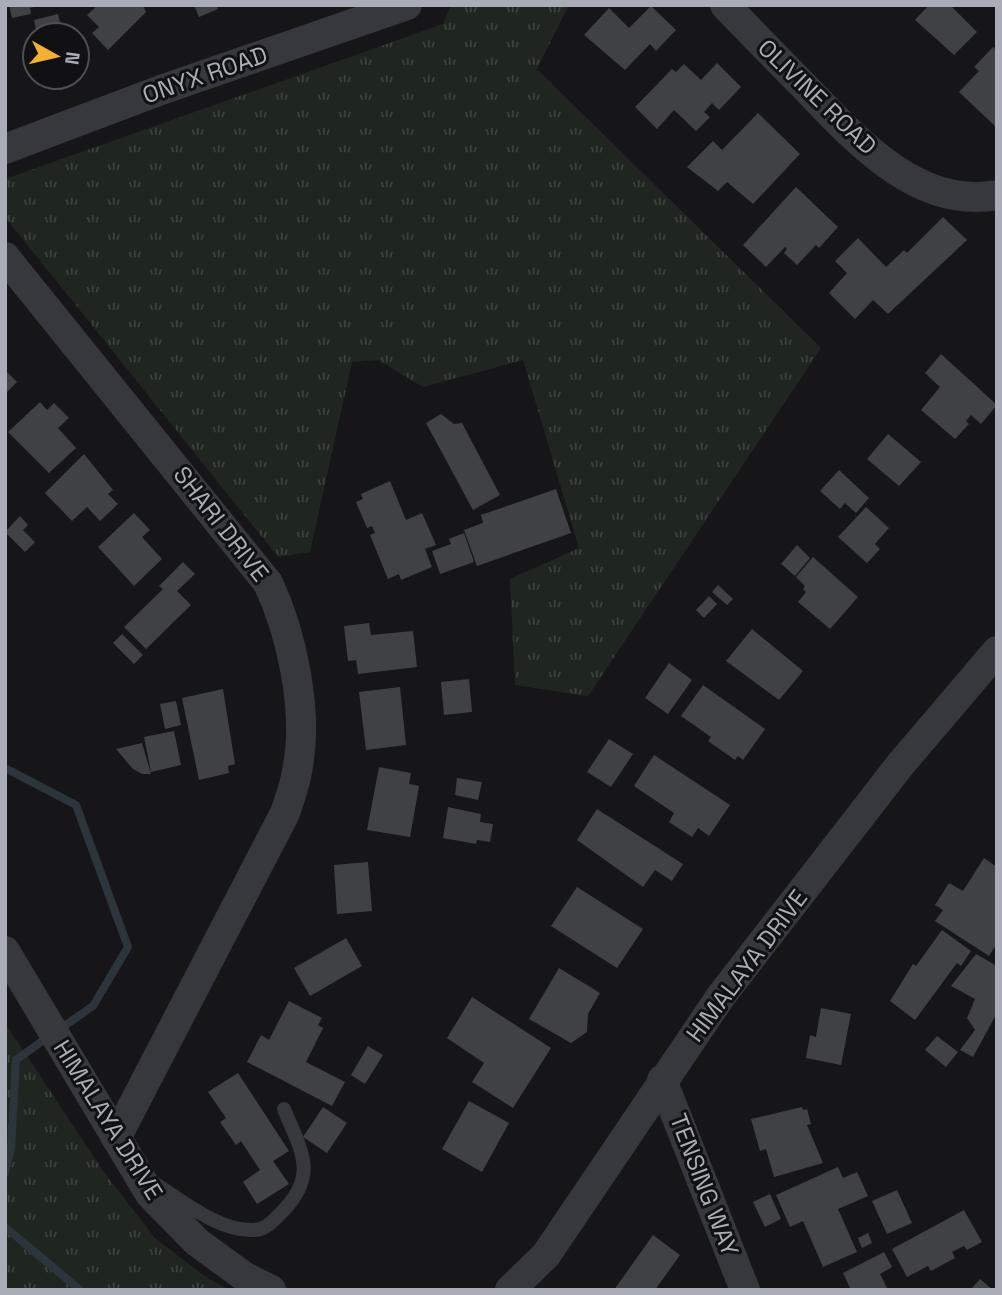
<svg xmlns="http://www.w3.org/2000/svg" width="1002" height="1295" viewBox="0 0 1002 1295" font-family="'Space Grotesk',sans-serif">
	<defs>
		<pattern id="grass-tufts" width="24" height="20" patternUnits="userSpaceOnUse" patternTransform="scale(1.75)"><rect width="24" height="20" fill="#1e261f"/><path d="M3 7l-1-3M5 7V3M7 7l1-3M15 17l-1-3M17 17v-4M19 17l1-3" fill="none" stroke="#3c433d"/></pattern>
	</defs>
	<rect width="100%" height="100%" fill="#161618"/>
	<path fill="url(#grass-tufts)" d="M451,5H569L537,69L821,348L588,696L515,685L510,579L579,548L523,360L423,387L378,360L352,362L310,552L278,557L5,217V179L443,24Z
		M5,1023L106,1175L155,1238L203,1275L229,1290H5Z"/>
	<g fill="none" stroke-linecap="round" stroke-linejoin="round">
		<path stroke="#2c353c" stroke-width="8" d="M5,768L76,805L128,947L93,1006L60,1029
			M5,1173L11,1148L16,1060L49,1036
			M5,1227L80,1290"/>
	</g>
	<path fill="#404145" d="M9,5H38V6L30,8L31,14L12,18Z
		M98,5H143L146,12L108,50L92,33L99,27L87,15Z
		M194,5H217L218,9L199,17Z
		M929,5H950L977,32L954,55L915,20Z
		M651,6L676,30L656,51L650,44L625,70L584,35L609,8L629,28Z
		M58,14L63,35H37L34,20Z
		M85,37L89,56L77,59V39Z
		M993,47L997,51V128L959,92L979,71L974,67Z
		M717,63L741,87L719,110L712,103L704,112L710,117L696,131L674,110L657,129L635,107L672,69L676,72L684,64L701,80Z
		M758,113L800,154L753,204L727,182L718,191L687,167L713,141L722,150Z
		M796,187L838,227L819,248L816,245L797,265L784,253L787,249L785,247L766,267L743,245Z
		M943,217L967,240L888,314L873,300L855,319L829,293L847,273L835,261L858,238L886,267L904,250L907,253Z
		M941,354L997,405L981,424L971,415L966,421L969,424L955,439L921,410L940,387L925,373Z
		M5,370L17,382L5,394Z
		M40,402L47,410L54,403L69,418L58,428L76,448L49,473L8,432Z
		M441,414L454,424L462,423L500,495L473,510L426,423Z
		M888,434L921,462L899,486L867,459Z
		M84,454L113,490L108,494L118,504L100,521L87,507L72,521L45,493Z
		M839,470L869,498L856,513L845,503L840,509L820,491Z
		M390,481L406,520L422,513L436,545L425,549L432,567L401,580L399,574L388,579L370,535L375,533L372,526L367,528L356,502L363,499L361,494Z
		M556,489L571,533L477,566L464,530L483,523L481,515Z
		M866,507L889,528L875,544L880,549L867,563L838,537Z
		M134,513L150,530L142,537L162,559L134,586L98,547Z
		M20,516L28,525L23,530L35,542L25,552L5,532Z
		M464,533L474,562L440,574L432,551L451,544L449,539Z
		M797,545L810,558L795,576L781,564Z
		M813,557L858,597L830,629L798,602L806,592L803,589L805,586L796,577Z
		M183,562L195,574L177,591L191,605L146,649L124,627L163,589L159,586Z
		M718,585L733,599L727,605L712,592Z
		M709,596L717,604L704,618L696,610Z
		M369,623L371,635L413,631L417,667L358,674L356,660L348,661L344,626Z
		M752,629L803,671L779,700L726,661Z
		M122,634L143,655L134,664L113,643Z
		M669,663L692,680L668,714L645,698Z
		M469,679L472,712L444,715L441,682Z
		M703,685L765,729L743,760L738,756L735,760L708,741L711,737L681,716Z
		M400,687L406,745L366,750L359,692Z
		M223,689L235,764L228,766L229,773L199,780L182,698Z
		M176,701L181,725L165,729L160,704Z
		M174,731L181,765L151,772L144,737Z
		M609,739L633,754L611,787L587,772Z
		M142,743L150,770L151,774H142L133,769L116,749Z
		M654,755L730,805L709,836L698,828L692,837L669,822L674,813L634,786Z
		M379,767L411,773L409,784L419,786L410,837L367,830Z
		M457,778L482,782L478,800L455,795Z
		M448,807L481,814L480,822L493,824L490,842L477,840L476,844L443,838Z
		M597,809L683,864L672,881L655,870L643,887L577,840Z
		M984,858L997,867V943L989,956L935,921L943,910L935,905L949,883L963,891Z
		M368,862L372,911L337,914L334,865Z
		M577,887L643,929L617,968L551,926Z
		M942,930L971,951L961,966L957,963L915,1020L890,1001L913,964L916,966Z
		M346,938L362,966L310,996L294,968Z
		M976,954L997,966V1013L973,1057L960,1050L975,1030L967,1018L975,999L951,986Z
		M559,968L600,993L588,1014L587,1032L571,1043L529,1019Z
		M472,997L551,1048L513,1108L472,1082L484,1063L447,1038Z
		M289,1001L322,1018L318,1025L323,1028L306,1062L345,1082L332,1106L247,1062L261,1035L269,1040Z
		M821,1008L851,1014L841,1065L806,1058L810,1035L816,1037Z
		M937,1036L958,1052L946,1067L925,1050Z
		M368,1046L383,1055L365,1084L351,1075Z
		M238,1073L289,1151L273,1161L289,1184L257,1204L243,1182L260,1170L241,1141L236,1145L220,1122L226,1118L208,1092Z
		M469,1101L509,1123L482,1172L442,1149Z
		M323,1107L347,1123L327,1153L303,1137Z
		M802,1107L803,1110L807,1109L811,1124L807,1125L823,1163L774,1177L766,1149L760,1151L751,1119Z
		M838,1167L843,1178L857,1172L868,1196L838,1209L857,1252L823,1267L803,1221L790,1227L776,1195Z
		M897,1190L912,1223L887,1234L872,1201Z
		M770,1194L781,1219L765,1227L753,1202Z
		M964,1210L982,1242L967,1250L964,1246L952,1252L955,1258L931,1271L928,1266L907,1277L892,1249Z
		M868,1233L872,1243L862,1248L858,1238Z
		M653,1235L680,1255L655,1290H614Z
		M884,1252L892,1267L880,1274L888,1290H851L843,1273Z
		M980,1279L993,1290H970Z"/>
	<g fill="none" stroke-linecap="round" stroke-linejoin="round">
		<path stroke="#37383d" stroke-width="14" d="M154,1183C181,1200 217,1230 251,1230C265,1231 273,1221 282,1212C319,1174 301,1151 284,1109"/>
		<path stroke="#37383d" stroke-width="30" d="M725,5C751,32 777,59 804,86C854,138 917,210 997,195
			M5,149L161,90L407,5
			M5,257L268,583C292,634 308,710 298,766C296,782 290,798 285,813L116,1138
			M5,951L150,1194L197,1242L245,1277L271,1290
			M662,1080L745,1290
			M510,1290L546,1255L721,996L900,765L997,651"/>
	</g>
	<g text-anchor="middle" stroke-width="6" stroke-linejoin="round" paint-order="stroke">
		<g font-size="24" fill="#a8adb8" stroke="#111113">
			<text transform="translate(205 75) rotate(-19)" y="8">ONYX ROAD</text>
			<text transform="translate(817 97) rotate(44)" y="8">OLIVINE ROAD</text>
			<text transform="translate(221 524) rotate(52)" y="8">SHARI DRIVE</text>
			<text transform="translate(747 966) rotate(-53)" y="8">HIMALAYA DRIVE</text>
			<text transform="translate(108 1120) rotate(58)" y="8">HIMALAYA DRIVE</text>
			<text transform="translate(704 1185) rotate(69)" y="8">TENSING WAY</text>
		</g>
	</g>
	<rect width="1002" height="1295" fill="none" stroke="#a8adb8" stroke-width="14"/>
	<g transform="translate(56 56) rotate(98)"><circle r="33" fill="#111113" stroke="#4d4f55" stroke-width="2"/>
	<path d="M0-5L12 26L0 18L-12 26Z" fill="#f2b134"/>
	<text y="-10" font-size="19" font-weight="bold" text-anchor="middle" fill="#a8adb8">N</text>
	</g>
</svg>
